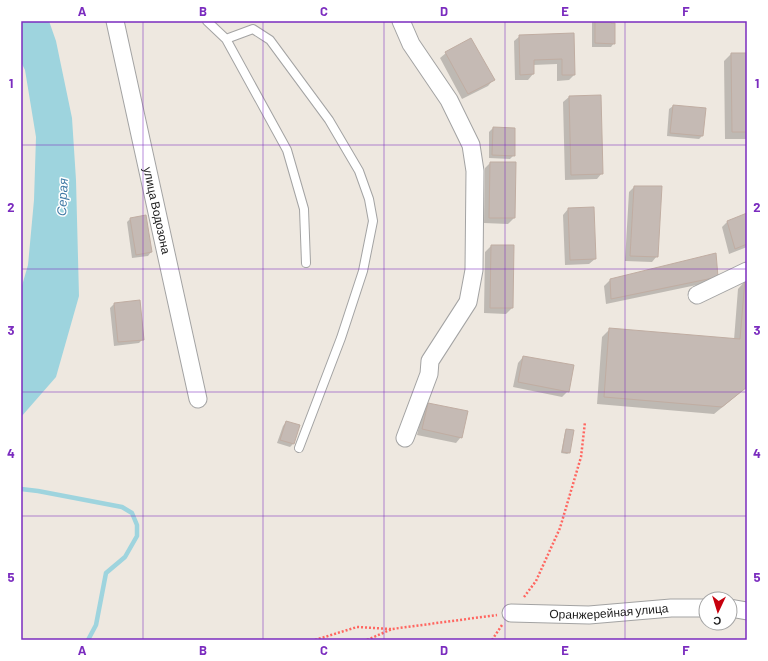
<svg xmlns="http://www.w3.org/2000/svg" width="768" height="661" viewBox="0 0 768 661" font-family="Barlow,sans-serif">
	<rect width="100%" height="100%" fill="#eee8e0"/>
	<path fill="#9ed4de" d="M21,21H49L56,41L72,118L76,180L79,296L56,377L21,417V289L28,265L34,200L36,137L25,70L21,62Z"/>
	<path fill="#0003" d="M592,21H610L614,43L611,47H592Z
		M573,34L574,75L569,80L557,81V64L533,65V74L528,80H515L514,41L520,36Z
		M446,53L493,80L488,86L462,99L440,58Z
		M731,54H747V139H725L724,61Z
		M600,96L602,173L597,179L565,180L563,102L569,97Z
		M673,106L702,136L699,139L667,136L669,109Z
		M493,128L514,155L510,159L489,158V132Z
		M490,163L514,218L508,224L484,223L485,168Z
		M634,187L657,256L652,262L625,261L629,192Z
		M568,209L595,259L589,264L565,265L563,215Z
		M747,214V247L729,254L722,227L727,222Z
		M130,219L151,252L148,256L132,258L127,222Z
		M491,246L512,308L506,314L484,313L485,252Z
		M717,276L711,282L606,304L604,286L610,280Z
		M745,281L747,387L714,414L597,404L602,337L610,329L734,340L738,289Z
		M114,304L143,339L139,343L114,346L110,308Z
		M523,357L568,391L562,397L513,387L518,363Z
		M428,404L461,437L456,443L417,435L423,409Z
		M286,422L293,444L290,447L277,443L283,426Z
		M566,430L569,453L567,454L561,453L565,432Z"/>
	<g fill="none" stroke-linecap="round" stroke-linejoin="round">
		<path stroke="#9ed4de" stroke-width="4.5" d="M21,489L38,491L122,507L132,513L137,525V536L125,557L106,573L96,625L88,640"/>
	</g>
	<path fill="#c5bab4" stroke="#c0ada2" d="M595,21H611V23H615V44L595,43Z
		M574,33L575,75H562V59L534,60V74L520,75L519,35Z
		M471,38L495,80L468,94L445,52Z
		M731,53H747V132H732Z
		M601,95L603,174L571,175L569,96Z
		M673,105L706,108L703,136L670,133Z
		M493,127L515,128V156L492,155Z
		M490,162H516L515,218H489Z
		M634,186H662L658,257L630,256Z
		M594,207L596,259L570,260L568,208Z
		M747,213V244L735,249L727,221Z
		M146,215L152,252L136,255L130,218Z
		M491,245H514L513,308H490Z
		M716,253L718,277L611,299L610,279Z
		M747,279V387L722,407L604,397L609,328L740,339L745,280Z
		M140,300L144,340L118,342L114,303Z
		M523,356L574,365L569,392L518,382Z
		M428,403L468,411L462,438L422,429Z
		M286,421L300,425L294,444L280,440Z
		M566,429L574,430L570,453L562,452Z"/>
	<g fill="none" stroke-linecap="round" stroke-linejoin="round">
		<defs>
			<path id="lane" d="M207,21L226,39L287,150L304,209L306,263
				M226,39L253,29L270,40L329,120L359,171L369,199L373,221L363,271L341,338L299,448"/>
			<g id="street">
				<path id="s1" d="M115,21L198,399"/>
				<path d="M401,21L411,44L449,100L471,145L475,171L474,270L468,302L430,361L429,374L405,438"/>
				<path d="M697,295L747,271"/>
				<path d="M730,608L747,611"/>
				<path id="s2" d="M511,613L589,615L671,608H706"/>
			</g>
		</defs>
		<use href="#lane" stroke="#a3a3a3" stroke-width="10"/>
		<use href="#street" stroke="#a3a3a3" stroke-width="19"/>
		<path stroke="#ff6660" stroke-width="2.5" stroke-dasharray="2 2" stroke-linecap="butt" d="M524,597L536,581L560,528L581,457L585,422
			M315,640L357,627L391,629
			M367,640L392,629L497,615
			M492,640L502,625"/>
		<use href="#lane" stroke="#fff" stroke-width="8"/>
		<use href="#street" stroke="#fff" stroke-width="17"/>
	</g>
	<path fill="none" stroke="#7b2cbf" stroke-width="1" stroke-opacity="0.55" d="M143,21V640M263,21V640M384,21V640M505,21V640M625,21V640M21,145H747M21,269H747M21,392H747M21,516H747"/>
	<g text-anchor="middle" stroke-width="3" stroke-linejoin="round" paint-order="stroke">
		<g font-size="12" fill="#1c1c1c" stroke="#fff">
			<text dy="4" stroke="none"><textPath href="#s1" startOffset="194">улица Водозона</textPath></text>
			<text dy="4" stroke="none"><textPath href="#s2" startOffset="98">Оранжерейная улица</textPath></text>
		</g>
		<g font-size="13" font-style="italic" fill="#427ba6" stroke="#fff">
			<text transform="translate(62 197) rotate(-87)" y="5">Серая</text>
		</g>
	</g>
	<rect width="768" height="661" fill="none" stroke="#ffffff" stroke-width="44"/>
	<g transform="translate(718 611) rotate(184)"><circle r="19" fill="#ffffff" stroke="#a4a4a4"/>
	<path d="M0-3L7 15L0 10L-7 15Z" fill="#c7000d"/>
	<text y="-6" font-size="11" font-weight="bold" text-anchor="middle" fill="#1c1c1c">С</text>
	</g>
	<rect x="22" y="22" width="724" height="617" fill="none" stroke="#7b2cbf" stroke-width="1.5"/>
	<g font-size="13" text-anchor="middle" font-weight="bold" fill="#7b2cbf">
		<text x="82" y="16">A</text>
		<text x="203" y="16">B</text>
		<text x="324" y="16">C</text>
		<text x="444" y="16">D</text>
		<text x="565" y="16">E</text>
		<text x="686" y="16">F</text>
		<text x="11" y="88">1</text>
		<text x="757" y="88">1</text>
		<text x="11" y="212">2</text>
		<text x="757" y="212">2</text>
		<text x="11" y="335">3</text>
		<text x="757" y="335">3</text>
		<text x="11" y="458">4</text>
		<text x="757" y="458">4</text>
		<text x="11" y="582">5</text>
		<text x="757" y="582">5</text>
		<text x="82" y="655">A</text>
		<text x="203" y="655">B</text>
		<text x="324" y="655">C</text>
		<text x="444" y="655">D</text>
		<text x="565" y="655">E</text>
		<text x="686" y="655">F</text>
	</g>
</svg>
